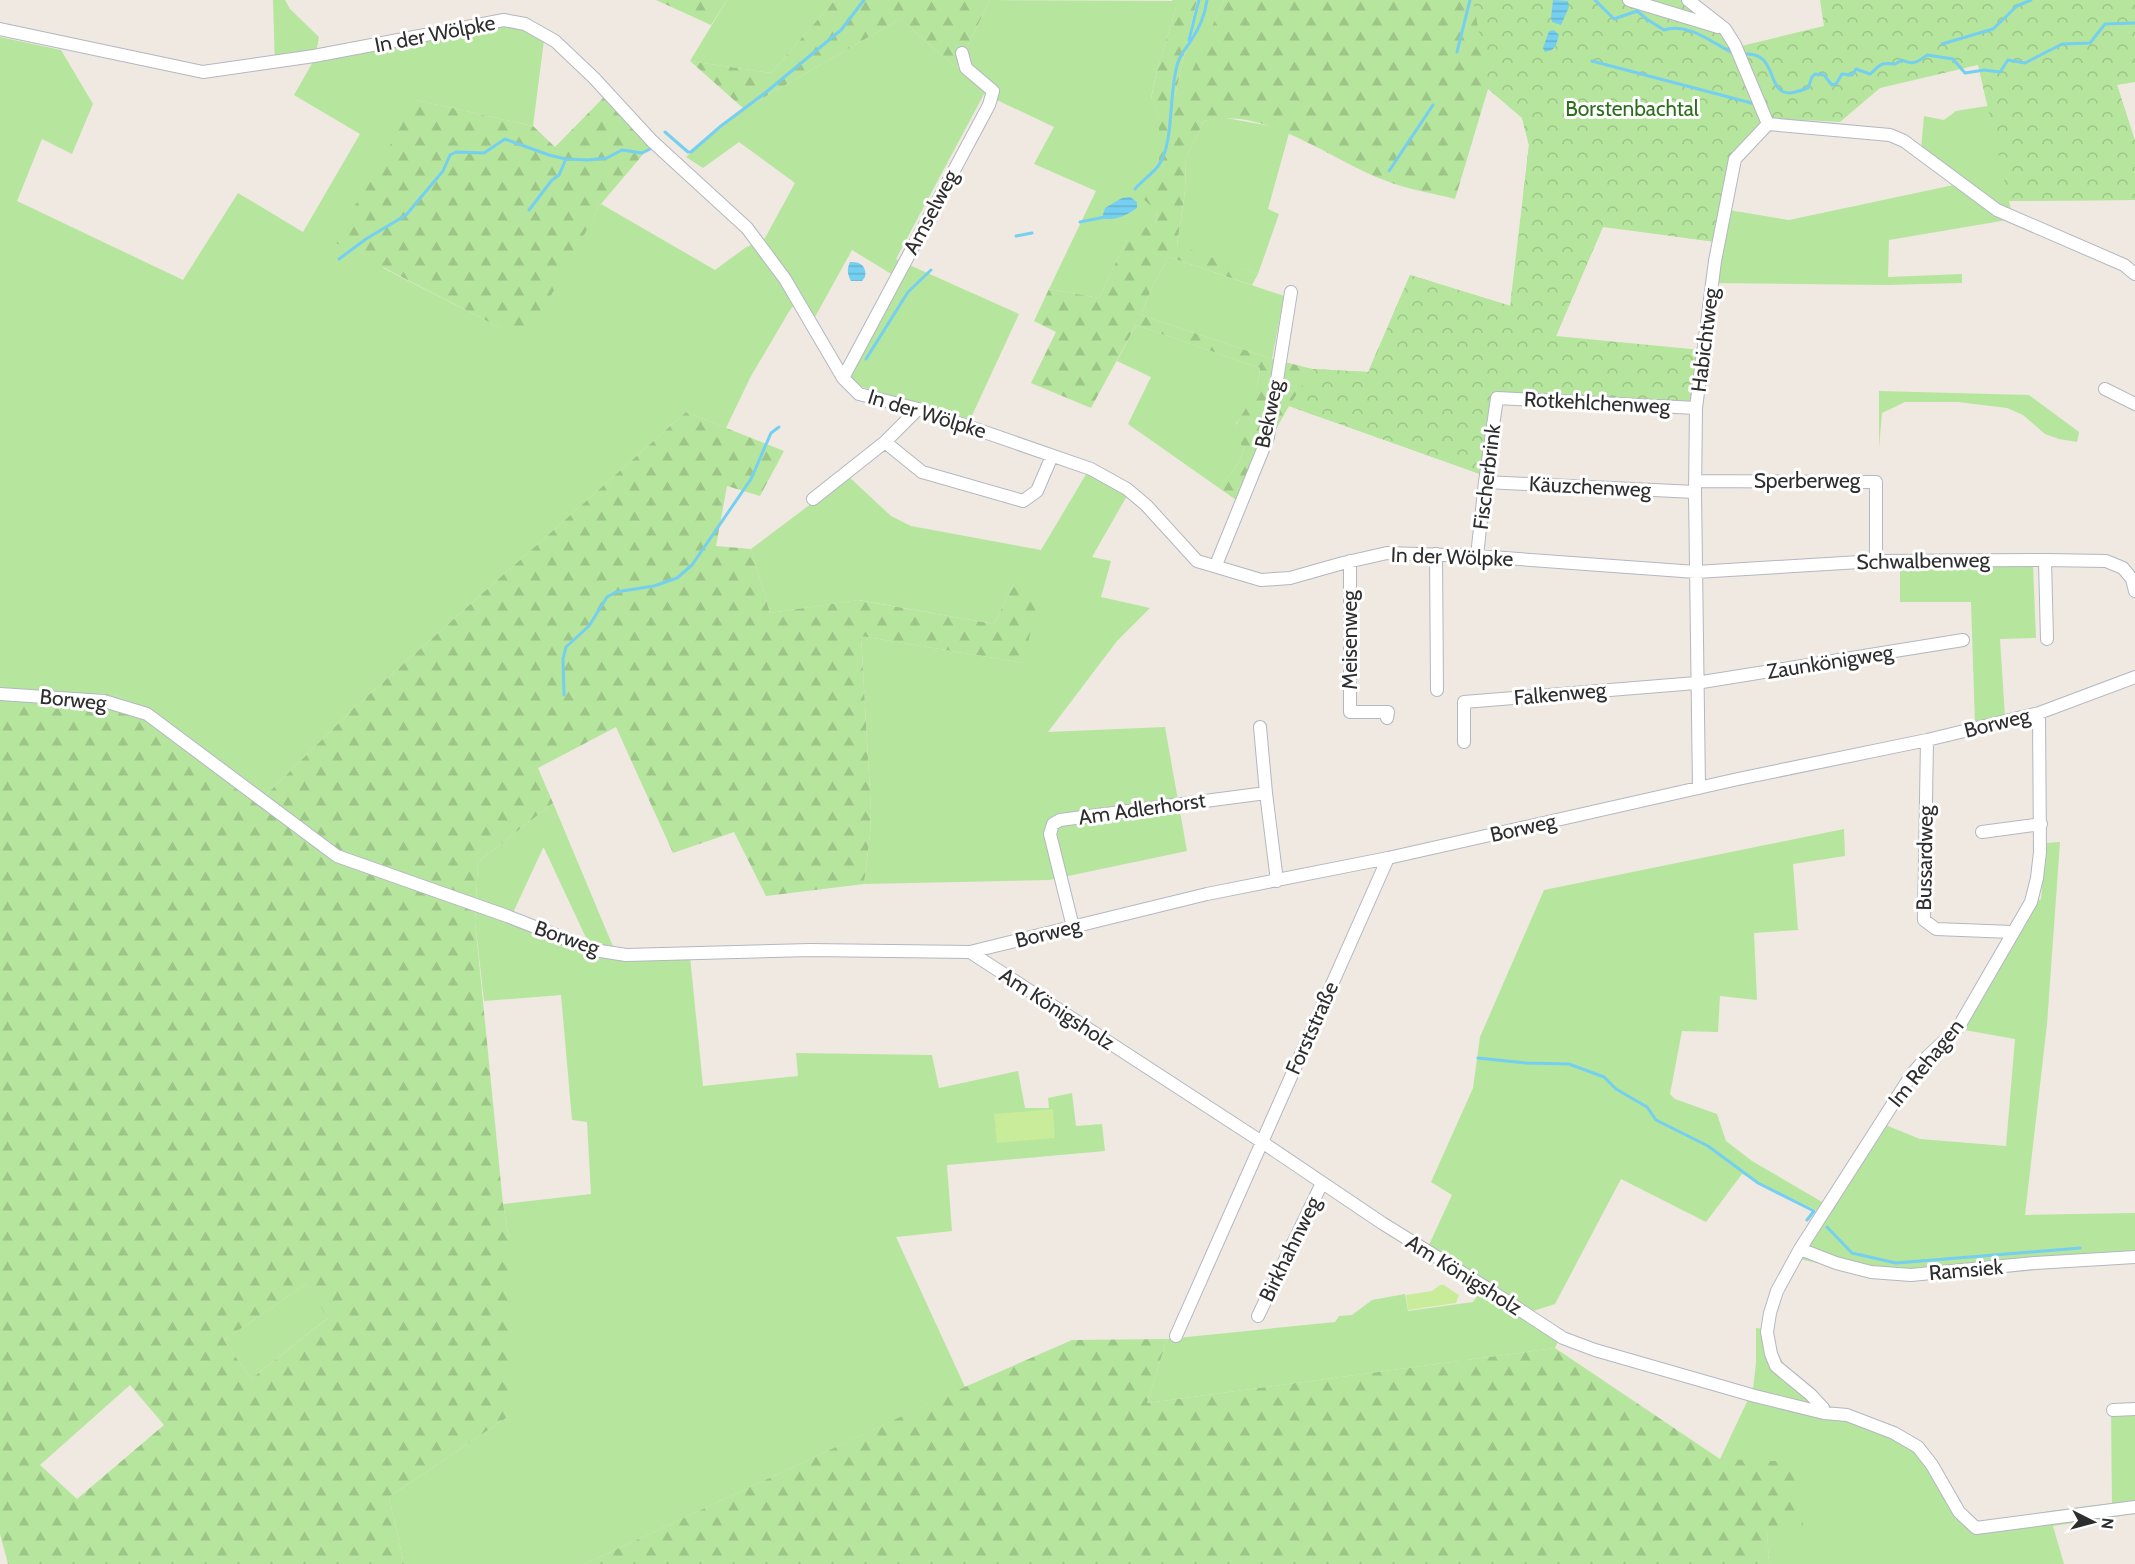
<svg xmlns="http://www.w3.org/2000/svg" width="2135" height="1564" viewBox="0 0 2135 1564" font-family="Cabin,sans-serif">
	<defs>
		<pattern id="forest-firs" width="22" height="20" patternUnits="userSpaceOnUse" patternTransform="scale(1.5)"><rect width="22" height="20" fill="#b6e59e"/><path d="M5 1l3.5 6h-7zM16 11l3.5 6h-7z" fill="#9dc588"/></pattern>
		<pattern id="park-crowns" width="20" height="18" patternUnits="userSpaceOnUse" patternTransform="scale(1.5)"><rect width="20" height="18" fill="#b6e59e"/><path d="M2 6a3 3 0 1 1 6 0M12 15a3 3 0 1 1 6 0" fill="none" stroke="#9dc588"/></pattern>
		<pattern id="water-rules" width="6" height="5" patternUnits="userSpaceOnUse" patternTransform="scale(1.5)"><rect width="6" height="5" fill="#75cff0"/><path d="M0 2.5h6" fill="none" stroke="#66b2ce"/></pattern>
	</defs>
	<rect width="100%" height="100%" fill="#efe9e1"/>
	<path fill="#b6e59e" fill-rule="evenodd" d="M273,0H285L290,9L319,37L316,53L504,15L544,40L533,126L416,100L383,268L525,340L601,204L715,270L745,248L765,238L795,183L739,142L703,168L686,157L744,109L900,19L957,68L990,0L1174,1L1176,8L1157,70L1151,98L1159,116L1160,138L1159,161L1149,175L1157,211L1155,224L1138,227L1126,241L1099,298L1049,289L1096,191L1034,164L1054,127L984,94L896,259L1019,314L969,422L838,379L893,275L852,250L810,326L797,301L790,310L751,376L726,428L686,412L355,707L266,795L152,711L113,694L0,691V37L61,50L93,104L72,154L42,139L17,201L183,280L238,193L303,232L360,134L294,95L314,60L275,67Z
		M727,0H835L771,73L690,61Z
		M1197,0H1224L1181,99L1175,95Z
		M2135,82L2117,85L2135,141V200L2009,201L2013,219L1889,240L1888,277L1962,274V283L1886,285L1710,283L1723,209L1789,220L1963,183L1921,150L1924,116L1944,120L1956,111L2117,85Z
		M1220,117L1276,127L1289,133L1268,209L1279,214L1258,274L1177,246L1185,191L1186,158L1204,121Z
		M1169,257L1284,296L1272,359L1141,315L1152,287Z
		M1136,325L1260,368C1258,390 1249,406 1236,424L1239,442L1244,449L1238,464L1219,488L1128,424L1151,377L1117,361Z
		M1879,391L2029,395L2079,432L2077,442L2059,439L2045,434L2023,415L2007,408L1958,402H1905L1882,413L1879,448Z
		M1088,471L1128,494L1092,557L1111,561L1101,597L1150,608L1117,641L1048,732L1165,727L1187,851L1049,880L864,884L870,834L871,810L861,636L1024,663L1014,583L994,624L859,600L770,613L751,549L848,476L891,516L911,526L1041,550Z
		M2033,565L2036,638L2000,639L2005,717L1975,724L1971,602H1900V567Z
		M553,803L617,956H690L703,1086L798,1076L796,1053L932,1055L939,1088L1018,1071L1025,1108H1049L1048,1098L1072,1093L1076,1126L1102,1124L1105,1151L947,1165L952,1231L896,1237L965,1387L585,1564H404L389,1497L509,1416V1239L503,1204L591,1194L587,1122L572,1120L561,995L484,1001L475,921L478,862ZM543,848H544L588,942L512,915Z
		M1844,829L1845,856L1793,864L1798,930L1754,933L1757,1000L1720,996L1718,1032L1682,1031L1670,1094L1675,1099L1717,1114L1726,1141L1752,1161L1829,1206L1883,1124L1920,1139L2006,1146L2015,1039L1953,1028L2033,904L2041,899L2046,843L2060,842L2047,1024L2025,1215L2135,1213V1254L1871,1275L1795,1258L1824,1214L1742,1174L1706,1222L1621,1179L1555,1304L1530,1312L1563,1332L1555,1348L1147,1403L1167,1339L1335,1322L1339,1316L1352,1315L1372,1300L1405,1294L1408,1311L1473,1302L1485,1284L1428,1247L1452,1195L1431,1182L1473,1088L1480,1037L1544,890Z
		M306,1284L329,1317L251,1379L224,1340Z
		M1756,1328L1770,1330L1773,1345L1784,1364L1834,1409L1920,1446L1959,1510L1978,1526L2049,1511L2112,1503L2111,1412L2135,1411V1514L2053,1526L2064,1564H1769L1767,1532L1720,1459L1753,1389L1756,1363Z"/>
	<path fill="url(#forest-firs)" fill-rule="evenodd" d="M656,0H727L711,25Z
		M835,0H990L957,68L900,19L744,109L690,61L771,73Z
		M1172,0H1197L1175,95L1180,98L1224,0H1487L1716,242L1603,226L1556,336L1497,395L1483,475L1289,406L1236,500L1219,488L1238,464L1244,449L1239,442L1231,436C1242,410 1257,398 1260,368L1136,325L1091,408L1031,383L1056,332L1034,321L1049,289L1099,298L1126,241L1138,226L1155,224L1157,211L1142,198L1149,175L1159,161V116L1151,99L1157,70L1176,8ZM1488,89L1522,118L1529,145L1510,306L1410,275L1368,372L1313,369L1272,359L1141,315L1152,287L1169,257L1252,285L1258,274L1177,245L1185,191L1186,158L1204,121C1265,106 1329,159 1384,180C1406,189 1432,193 1455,199Z
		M605,96L651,145L601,204L526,341L334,242L416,100L533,126L555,147Z
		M686,412L784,451L760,496L727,486L716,546L751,549L770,613L858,600L994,624L1014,583L1040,587L1024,663L861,636L871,810L870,834L864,884L766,896L734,832L673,853L616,727L538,768L553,803L478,862L475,921L503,1204L509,1239V1416L389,1497L404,1564H8L0,1534V691L113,694L152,711L266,795L355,707ZM306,1284L328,1318L251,1379L224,1340ZM130,1385L164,1425L77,1499L40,1465Z
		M1167,1339L1147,1403L1555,1348L1720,1459L1797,1462L1803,1525L1767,1532L1769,1564H585L960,1389L1072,1340Z"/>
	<path fill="url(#park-crowns)" d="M1473,0H1684L1721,27L1733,48L1824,26L1820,0H2135V82L2117,85L2135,141V200L2009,201L1978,65L1880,88L1840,122L1770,118L1731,156L1716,242L1603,227L1556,336L1701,350L1694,403L1497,395L1483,475L1289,406L1313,369L1369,372L1410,275L1511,306L1529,145L1522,117L1489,88Z"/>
	<path fill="#c9ec9a" d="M1053,1109L1055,1138L997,1143L994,1114Z
		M1440,1285H1444L1459,1295L1456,1303L1408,1310L1406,1295L1432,1291Z"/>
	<path fill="url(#water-rules)" d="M1553,0L1568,1L1569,7L1561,25L1552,22L1551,18Z
		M1554,30L1559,35C1556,45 1556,50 1545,52L1543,48L1549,31Z
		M1130,197L1137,202V208C1125,216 1116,221 1102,218L1105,208L1122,198Z
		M850,262C861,261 867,267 865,277L862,281H851C847,274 847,269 850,262Z"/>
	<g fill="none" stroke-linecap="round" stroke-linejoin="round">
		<path stroke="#75cff0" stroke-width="3" d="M1595,0L1614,19L1637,11L1648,20L1664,30C1687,22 1711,42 1731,52
			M1189,40L1199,0
			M1942,44L1993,29L2017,6L2031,0
			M1457,52L1470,0
			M1746,54C1778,53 1766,92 1789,93C1795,93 1802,90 1808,88L1812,77L1815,74L1824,75L1832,85L1836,84L1842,74L1852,75L1856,69L1870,74C1881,65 1879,62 1895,64L1902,60C1913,66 1919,61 1927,55L1953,59L1965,73L1984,70L2000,72L2008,60L2025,63L2062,44L2090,43L2105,24L2135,23
			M1592,61L1755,104
			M665,132L688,152H691L721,126L765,93L841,30L864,0
			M1389,171L1433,105
			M1135,189C1142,181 1152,174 1158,166C1175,143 1168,92 1178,62C1181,53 1187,47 1192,39C1200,27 1205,14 1207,0
			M529,210L552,180L559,175L566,159
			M1080,222L1105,217
			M1016,236L1032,233
			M339,259L366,239L406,215L443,171L450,155L456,152L484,153L505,139L549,155L566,159L588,160L607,158L622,150L642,153L650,149
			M866,359L908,292L931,270
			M564,695L563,659L566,647L589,626L607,597L616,592L654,586L677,578L692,565L751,479L771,433L779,427
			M1478,1058L1526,1063L1569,1064L1604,1077L1616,1089L1647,1107L1656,1120L1708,1146L1758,1183L1814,1211L1807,1220
			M1827,1227L1852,1253L1896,1263L2080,1248"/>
		<defs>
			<path id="minor" d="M1629,0L1718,27
				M1688,0L1725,29L1735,45L1768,124
				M0,29L203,72L314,56L504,20L525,24L555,41L594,78L652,141L747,228L785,279L843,378L859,394L918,409L1091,469L1127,489L1146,505L1197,561L1261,580L1290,578L1343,563L1387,553L1477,556L1696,572L1876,561L2045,560L2106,561L2123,568L2132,579L2135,591
				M1768,124L1890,135L1904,141L1997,210L2124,265L2135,274
				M843,378L989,105L993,91L966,68L962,53
				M2105,389L2135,404
				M885,442L922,472L1023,501L1037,491L1052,456
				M1695,481L1876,482V561
				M1485,482L1695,492
				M813,499L885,442L918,409
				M1436,554L1437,690
				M1477,556L1485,482L1497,398L1696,408
				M2045,560L2047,639
				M1350,561V712H1388L1387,718
				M1216,565L1268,437L1291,292
				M0,694L104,701L147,714L337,856L507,916L594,950L626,955L810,950L970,952L1207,894L1388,858L1738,779L1927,740L2039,713L2135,677
				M1260,727L1266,793
				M1927,740L1924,920L1936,929L2012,932
				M1464,742V702L1696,683L1963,640
				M1699,788L1695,492L1696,408L1715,261L1735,159L1768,124
				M1982,832L2041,824
				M1073,927L1050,834L1053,824L1060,820L1266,793L1277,881
				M970,952L1262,1142L1382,1223L1485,1287L1563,1338L1595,1350L1755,1396L1824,1413L1847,1415L1894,1433L1918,1447L1932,1465L1959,1512L1976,1528L2135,1507
				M1800,1249L1836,1263L1871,1272L1911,1275L2035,1263L2135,1257
				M1258,1316L1322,1183
				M1176,1336L1388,858
				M2113,1410L2135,1409
				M1824,1413L1823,1408L1811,1395L1776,1366L1771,1354L1767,1332L1770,1313L1777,1291L1800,1249L1912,1074L1928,1056L1958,1028L2031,902L2037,878L2040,852L2039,713"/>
		</defs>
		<use href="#minor" stroke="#b4b7c1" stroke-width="14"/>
		<use href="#minor" stroke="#fff" stroke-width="12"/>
	</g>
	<g text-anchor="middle" stroke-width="6" stroke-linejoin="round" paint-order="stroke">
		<g font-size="21" fill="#2e2e2e" stroke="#fff">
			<text transform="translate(435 34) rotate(-11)" y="7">In der Wölpke</text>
			<text transform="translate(931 212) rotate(-62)" y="7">Amselweg</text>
			<text transform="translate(1705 340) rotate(-83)" y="7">Habichtweg</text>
			<text transform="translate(1597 403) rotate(3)" y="7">Rotkehlchenweg</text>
			<text transform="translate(927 414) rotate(17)" y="7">In der Wölpke</text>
			<text transform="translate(1269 414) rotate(-78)" y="7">Bekweg</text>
			<text transform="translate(1487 477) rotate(-83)" y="7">Fischerbrink</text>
			<text x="1807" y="488">Sperberweg</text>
			<text transform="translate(1590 487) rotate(3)" y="7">Käuzchenweg</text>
			<text transform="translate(1452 557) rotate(2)" y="7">In der Wölpke</text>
			<text transform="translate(1923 561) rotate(-1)" y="7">Schwalbenweg</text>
			<text transform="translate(1350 640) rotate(-90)" y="7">Meisenweg</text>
			<text transform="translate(1830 662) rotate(-9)" y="7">Zaunkönigweg</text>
			<text transform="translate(1560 694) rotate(-5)" y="7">Falkenweg</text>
			<text transform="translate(73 700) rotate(6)" y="7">Borweg</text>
			<text transform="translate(1997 723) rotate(-14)" y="7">Borweg</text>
			<text transform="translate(1142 809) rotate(-8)" y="7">Am Adlerhorst</text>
			<text transform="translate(1523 828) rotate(-13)" y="7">Borweg</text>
			<text transform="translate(1925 858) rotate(-89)" y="7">Bussardweg</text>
			<text transform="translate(1048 933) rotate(-14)" y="7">Borweg</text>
			<text transform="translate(567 938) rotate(19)" y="7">Borweg</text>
			<text transform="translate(1057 1009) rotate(33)" y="7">Am Königsholz</text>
			<text transform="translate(1312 1028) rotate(-66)" y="7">Forststraße</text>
			<text transform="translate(1926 1063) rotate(-51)" y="7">Im Rehagen</text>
			<text transform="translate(1290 1249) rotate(-64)" y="7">Birkhahnweg</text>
			<text transform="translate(1966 1270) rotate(-5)" y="7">Ramsiek</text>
			<text transform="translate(1464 1275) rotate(32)" y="7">Am Königsholz</text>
		</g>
		<g font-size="21" fill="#2c6e1b" stroke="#fff">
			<text x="1632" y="116">Borstenbachtal</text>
		</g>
	</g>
	<g transform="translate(2093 1522) rotate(96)" stroke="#ffffff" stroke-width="4.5" paint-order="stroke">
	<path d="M0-4.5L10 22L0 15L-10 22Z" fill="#2e2e2e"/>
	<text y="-9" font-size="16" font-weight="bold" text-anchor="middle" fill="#2e2e2e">N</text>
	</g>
</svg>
